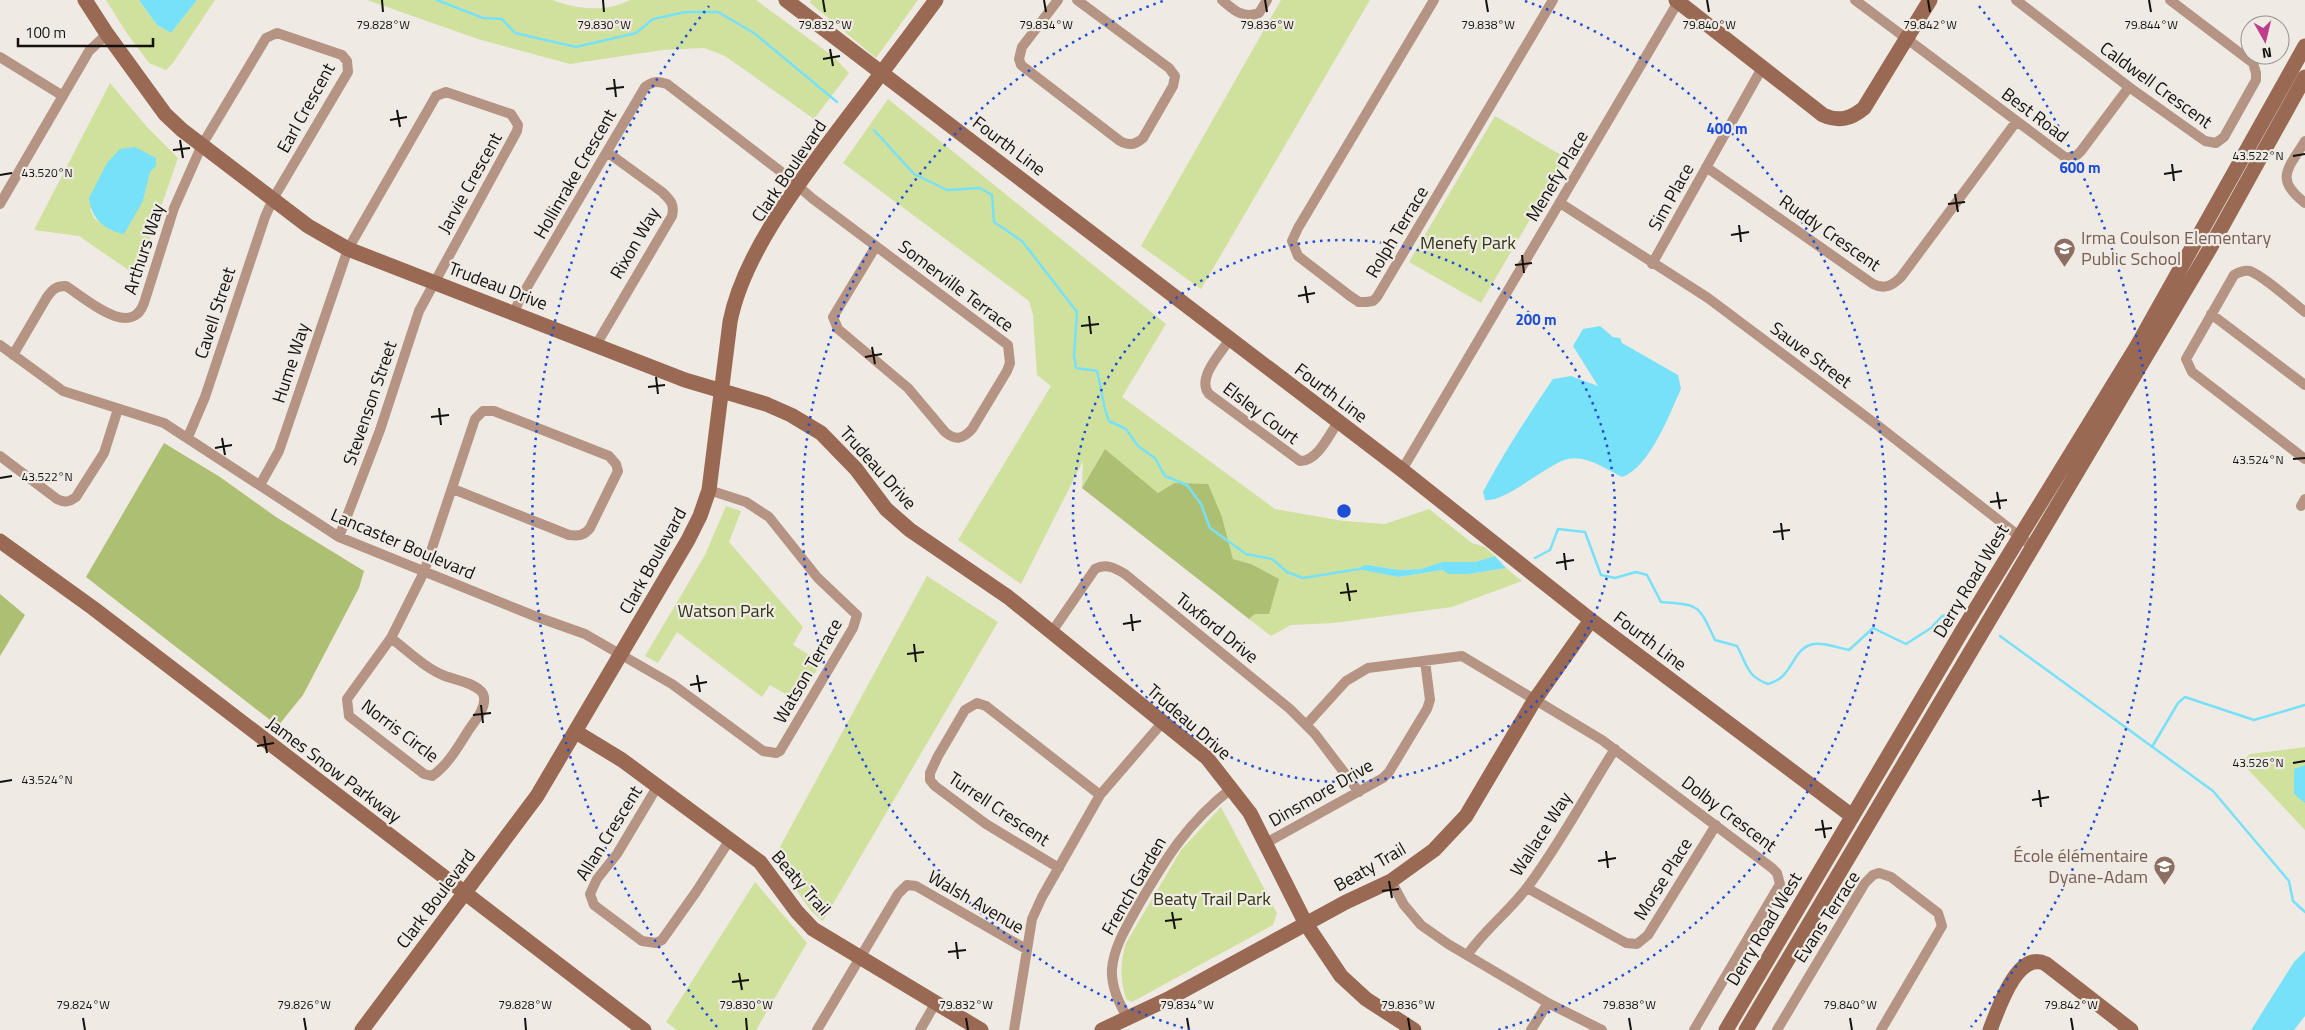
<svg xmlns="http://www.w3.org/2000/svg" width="2305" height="1030" viewBox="0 0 2305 1030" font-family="'Titillium Web',sans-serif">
	<rect width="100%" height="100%" fill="#efeae3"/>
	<path fill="#d0e19d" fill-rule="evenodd" d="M106,0H139L157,25L171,33L197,0H215L173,63L166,70L149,63L126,32Z
		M367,0H552C577,9 605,13 630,0H756L834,57L849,73L814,119L725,56L704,48L662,50L570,64L478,39Z
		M812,0H918L876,58L809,2Z
		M1281,0H1370L1201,289L1141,246Z
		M110,83L147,127L178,158L137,276L79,236L34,230ZM150,171L143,201L112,231L94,218L90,209Z
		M888,99L1166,324L1122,397L1275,509L1343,521L1385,524L1429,509L1472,543L1485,547L1495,556L1475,562H1442L1421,569L1399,570L1368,565L1398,577L1444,570L1469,574L1506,568L1522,581L1452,607L1334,623L1291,625L1271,636L1249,619L1254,614L1251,564L1233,559L1222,517L1174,483L1158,493L1105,449L1082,488L1083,461L1021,584L958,540L1051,386L1037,375L1033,315L1029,301L843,163Z
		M1495,116L1566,158L1481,303L1409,262Z
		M726,506L741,511L729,542L803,627L793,645L821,662L799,702L770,685L762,697L677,632L658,663L645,656L705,555Z
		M927,576L998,622L823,921L811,911L774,858Z
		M2305,747V830L2241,762L2250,754Z
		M1221,807L1277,913L1273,925L1132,1002L1126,999C1120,979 1120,963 1126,943L1181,850Z
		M755,882L807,943L756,1030H677L666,1022Z"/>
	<path fill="#adbf72" d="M164,443L220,477L276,517L364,571L359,588L303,695L278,726L86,577Z
		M1105,449L1158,493L1174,483L1208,484L1222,517L1233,559L1251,564L1279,579L1269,614H1255L1249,619L1082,488Z
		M0,594L25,615L0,656Z"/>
	<path fill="#77e1f9" d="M139,0H197L171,33L157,25Z
		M135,147L156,158V166L150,172L143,201L124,234C104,230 91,218 89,198L107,163L120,149Z
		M1600,326L1613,337L1620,338L1622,343L1678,375L1681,389C1669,415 1650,467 1622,477C1606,469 1586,455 1568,459C1548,463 1504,504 1485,500L1483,492C1504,452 1528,416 1553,379L1571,376L1598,386L1573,346L1583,329Z
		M1495,556L1506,568L1469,574H1448L1443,570L1398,577L1363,570L1361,566L1368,565L1399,570L1421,569L1442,562H1475Z
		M2305,765V803L2294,794V769Z
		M2305,951V1016L2294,1030H2251L2294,962Z"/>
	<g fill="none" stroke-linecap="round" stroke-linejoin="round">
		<path stroke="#77e1f9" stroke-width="2.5" d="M437,0L483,18L502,19L515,33L576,47L636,33L653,19L686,12H718L754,33L837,102
			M874,130L914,174L947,190L980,188L992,195L994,222L1022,241L1077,312L1074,355L1076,368L1097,371C1102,388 1102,405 1109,421L1126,429L1138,446L1155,458L1165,476L1187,485L1201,504L1210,528L1246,554L1272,559L1287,572L1303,578L1365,568
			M1535,558L1550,550L1558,529L1585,532L1601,575L1615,578L1636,572L1647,575L1661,602C1700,605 1698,604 1715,640L1737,646C1747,664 1746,676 1768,684C1793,678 1792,650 1810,645C1821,641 1838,648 1849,650L1873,628L1906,644L1931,628L1942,616L1958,612
			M2000,636L2213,791L2289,881L2293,901L2305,912
			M2152,747L2178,703L2185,697L2254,720L2305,705"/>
		<path stroke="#b59484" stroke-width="10" d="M1058,0L1022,47L1019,59L1021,65L1120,141C1129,146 1135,145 1143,138L1173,86L1175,76L1169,68L1077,0
			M1222,0C1234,10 1242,19 1259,13L1267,0
			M1434,0L1298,228L1292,241L1298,256L1350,296L1359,302H1366L1373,301L1377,297L1553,0
			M1855,0L2066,158L2077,155L2081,151L2129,87
			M2016,0L2129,87L2205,141L2216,143L2224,137L2256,80V73L2253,63L2170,0
			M0,57L63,96
			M2305,141C2288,169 2274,179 2305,203
			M1706,167L1873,284C1885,290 1893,285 1901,277L2016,122
			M1560,203L1708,298L1881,428L2033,547
			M0,204L89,51L107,34
			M1652,264L1762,68
			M514,312L520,299L645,87C653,81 657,81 667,84L784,174L813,199L1008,345L1010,363L1007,371L972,429C963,439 956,441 945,432L908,388L838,329L833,317L876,246
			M2305,312C2292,302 2264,276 2250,271C2244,270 2239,272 2234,275L2186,359L2192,372L2305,459
			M2211,314L2305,385
			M1230,339C1221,353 1196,378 1209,394L1300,461C1317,462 1329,435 1338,422
			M0,345L63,391L164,423L339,537L537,617L585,634L672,684L763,751L776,753L780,751L853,628L857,615L817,577L769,517L746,502L709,490
			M596,345L672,216C675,204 670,200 662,192L607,152
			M13,355L47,297C53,289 56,286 66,286C85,298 131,340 144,303L174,208L202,145L266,38L277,33L342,55L347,61L348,72L273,199L265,217L205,397L188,437
			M0,456L57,499C65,503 69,502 76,497L104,453L118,409
			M1402,470L1678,2
			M260,485L279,451L348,249L436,96L446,92L511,114L518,125L517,131L419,311L380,430L339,537
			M2301,506L2305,499
			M1051,633L1095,569C1106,563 1115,568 1125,574L1290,709L1315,734L1359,792
			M391,638C408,651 425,668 445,676C455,680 482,684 484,697C486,709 474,722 468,731C458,747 447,766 432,776L424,774L349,716L347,699L391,638L424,572L475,419L483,411H494L609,456L616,464L618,471L590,528C584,536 578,536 569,535L453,489
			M1306,725L1346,681L1368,668L1462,656L1602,740L1772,868L1777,873L1780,884L1694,1030
			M657,787L617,854L597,879L590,894L594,905L642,941L656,943L662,940L696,892L729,841
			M1266,843L1383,778L1389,772L1427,709L1430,700L1425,661
			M1059,868L986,824L935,786L930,780V773L938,756L965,710L977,703L986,706L1100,795
			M1391,881L1404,905L1421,925L1448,944L1548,1003L1602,1030
			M1527,888L1626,943L1637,944L1648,935L1716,825
			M1468,954C1486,928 1511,910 1529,885C1561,842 1586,794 1615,749
			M1128,1019C1119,1003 1111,987 1112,969C1114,946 1127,926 1138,906C1166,858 1187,823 1232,788
			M817,1030L898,894L907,885L916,886L1026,949
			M920,1030L935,1004
			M1014,1030L1032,919L1042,897L1100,795L1162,723
			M1531,1030L1548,1003
			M1777,1030L1865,883L1873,875L1879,873L1891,877L1938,913L1942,926L1881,1030"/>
		<path stroke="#996953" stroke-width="15" d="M85,0L107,34L165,114L182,130L308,226L348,249L685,380L766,404L791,415L821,433L856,469L886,509L910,530L1008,597L1207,758L1250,813L1306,924L1341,976L1366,999L1414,1030
			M786,0L1402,470L1591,620L1852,816
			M1676,0L1823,115C1839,122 1851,119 1864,108L1930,0
			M0,541L93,608L644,1030
			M576,732L622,760L760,862L797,912L813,929L981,1030
			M362,1030L537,796L688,540L700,516L709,490L730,322C743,254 801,180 842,125C874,83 905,42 936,0
			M1102,1030L1168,999L1346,902L1391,881L1434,850L1466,816L1534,701L1591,620
			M1726,1030L1962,631L2137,346L2305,46
			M1746,1030L2209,250L2305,77
			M1990,1030C1998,1010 2017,949 2046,964L2131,1030"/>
	</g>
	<path fill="none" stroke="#12110e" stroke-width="2" d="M382,0L383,12M603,0L604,12M823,0L825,12M1044,0L1046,12M1265,0L1267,12M1486,0L1488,12M1707,0L1709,12M1928,0L1930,12M2149,0L2151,12M830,49L833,66M823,59L840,56M614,79L616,97M606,89L624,87M397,110L400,127M390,120L407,117M180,140L183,158M173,150L190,148M2293,156L2305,154M2172,164L2174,181M2164,174L2182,171M0,175L12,173M1955,194L1958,212M1948,204L1965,202M1739,225L1741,242M1731,235L1749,232M1522,255L1524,273M1515,265L1532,263M1305,286L1308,303M1298,296L1315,293M1089,316L1091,334M1081,326L1099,324M872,347L875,364M865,357L882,354M656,377L658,394M648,387L665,385M439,408L441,425M431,417L449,415M222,438L225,455M215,448L232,445M2293,459L2305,458M0,478L12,476M1997,492L2000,509M1990,502L2007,500M1781,523L1783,540M1773,532L1790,530M1564,553L1566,570M1556,563L1574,560M1347,583L1350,601M1340,593L1357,591M1131,614L1133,631M1123,624L1141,621M914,644L916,662M907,654L924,652M697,675L700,692M690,685L707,682M481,705L483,723M473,715L491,713M264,736L267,753M257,746L274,743M2293,763L2305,761M0,782L12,780M2039,790L2041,807M2032,800L2049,797M1822,820L1825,838M1815,830L1832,828M1606,851L1608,868M1598,861L1616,858M1389,881L1392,898M1382,891L1399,889M1172,912L1175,929M1165,921L1182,919M956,942L958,959M948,952L966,950M739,973L742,990M732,982L749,980M83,1018L85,1030M304,1018L306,1030M525,1018L526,1030M746,1018L747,1030M966,1018L968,1030M1187,1018L1189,1030M1408,1018L1410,1030M1629,1018L1631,1030M1850,1018L1852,1030M2071,1018L2073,1030"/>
	<g fill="none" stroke="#1d4ed8" stroke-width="2.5" stroke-dasharray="2.5 5">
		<circle cx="1344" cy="511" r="271"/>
		<path d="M1190 1030A541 541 0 0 1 1163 1M1525 1A541 541 0 0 1 1498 1030"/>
		<path d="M717 1027A812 812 0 0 1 709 6M1979 6A812 812 0 0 1 1971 1027"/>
	</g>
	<defs>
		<symbol id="school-pin" viewBox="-11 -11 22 30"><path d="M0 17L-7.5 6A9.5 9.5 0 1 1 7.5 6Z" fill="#8d6e63" stroke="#efeae3"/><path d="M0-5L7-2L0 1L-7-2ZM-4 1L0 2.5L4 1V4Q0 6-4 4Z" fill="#fff"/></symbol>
	</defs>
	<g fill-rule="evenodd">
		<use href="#school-pin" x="2052" y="236" width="25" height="34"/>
		<use href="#school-pin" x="2152" y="854" width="25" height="34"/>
	</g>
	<g text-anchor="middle" stroke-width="4.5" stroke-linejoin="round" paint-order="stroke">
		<g font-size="18" fill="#12110e" stroke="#efeae3">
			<text transform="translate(2156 85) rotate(36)" y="6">Caldwell Crescent</text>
			<text transform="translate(306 108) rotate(-61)" y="6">Earl Crescent</text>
			<text transform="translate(2035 115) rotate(37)" y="6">Best Road</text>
			<text transform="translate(1009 146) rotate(37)" y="6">Fourth Line</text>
			<text transform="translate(789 171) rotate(-56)" y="6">Clark Boulevard</text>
			<text transform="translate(575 174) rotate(-60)" y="6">Hollinrake Crescent</text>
			<text transform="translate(1557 176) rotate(-59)" y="6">Menefy Place</text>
			<text transform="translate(470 183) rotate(-61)" y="6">Jarvie Crescent</text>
			<text transform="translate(1671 197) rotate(-61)" y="6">Sim Place</text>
			<text transform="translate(1397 232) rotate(-59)" y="6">Rolph Terrace</text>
			<text transform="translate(1830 233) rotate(35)" y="6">Ruddy Crescent</text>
			<text transform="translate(635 243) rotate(-60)" y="6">Rixon Way</text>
			<text transform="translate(144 249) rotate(-72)" y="6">Arthurs Way</text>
			<text transform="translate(498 286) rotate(21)" y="6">Trudeau Drive</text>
			<text transform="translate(956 286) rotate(37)" y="6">Somerville Terrace</text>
			<text transform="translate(215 313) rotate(-72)" y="6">Cavell Street</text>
			<text transform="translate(1811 355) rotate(37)" y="6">Sauve Street</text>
			<text transform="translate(291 363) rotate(-72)" y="6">Hume Way</text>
			<text transform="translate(1331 393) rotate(37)" y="6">Fourth Line</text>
			<text transform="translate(370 403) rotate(-71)" y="6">Stevenson Street</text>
			<text transform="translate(1261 413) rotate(37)" y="6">Elsley Court</text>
			<text transform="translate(878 468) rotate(48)" y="6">Trudeau Drive</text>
			<text transform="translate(403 544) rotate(23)" y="6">Lancaster Boulevard</text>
			<text transform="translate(653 561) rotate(-61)" y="6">Clark Boulevard</text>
			<text transform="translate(1971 581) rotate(-59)" y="6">Derry Road West</text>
			<text transform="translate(1217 628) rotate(39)" y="6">Tuxford Drive</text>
			<text transform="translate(1650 641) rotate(37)" y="6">Fourth Line</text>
			<text transform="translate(808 671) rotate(-60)" y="6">Watson Terrace</text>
			<text transform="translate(1189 722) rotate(41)" y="6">Trudeau Drive</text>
			<text transform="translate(400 731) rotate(37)" y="6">Norris Circle</text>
			<text transform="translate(334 770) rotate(37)" y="6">James Snow Parkway</text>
			<text transform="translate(1321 793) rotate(-30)" y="6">Dinsmore Drive</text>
			<text transform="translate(999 809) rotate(34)" y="6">Turrell Crescent</text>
			<text transform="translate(1729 814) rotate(37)" y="6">Dolby Crescent</text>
			<text transform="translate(609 833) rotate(-58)" y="6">Allan Crescent</text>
			<text transform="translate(1541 834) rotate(-57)" y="6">Wallace Way</text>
			<text transform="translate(1370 867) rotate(-30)" y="6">Beaty Trail</text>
			<text transform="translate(1663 879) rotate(-58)" y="6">Morse Place</text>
			<text transform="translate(801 883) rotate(49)" y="6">Beaty Trail</text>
			<text transform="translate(1134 886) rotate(-60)" y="6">French Garden</text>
			<text transform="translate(436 899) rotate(-53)" y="6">Clark Boulevard</text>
			<text transform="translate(976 902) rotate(30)" y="6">Walsh Avenue</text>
			<text transform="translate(1827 917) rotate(-57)" y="6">Evans Terrace</text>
			<text transform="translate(1764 929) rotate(-59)" y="6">Derry Road West</text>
		</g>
		<g font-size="18" fill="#785e54" stroke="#efeae3" text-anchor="start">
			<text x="2081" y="244">Irma Coulson Elementary<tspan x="2081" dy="21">Public School</tspan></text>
			<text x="2148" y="862" text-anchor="end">École élémentaire<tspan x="2148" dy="21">Dyane-Adam</tspan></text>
		</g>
		<g font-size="18" fill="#2f3615" stroke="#efeae3">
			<text x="1468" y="249">Menefy Park</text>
			<text x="726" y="617">Watson Park</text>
			<text x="1212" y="905">Beaty Trail Park</text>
		</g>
	</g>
	<g font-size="12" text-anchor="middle" fill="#12110e" stroke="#efeae3" stroke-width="4.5" stroke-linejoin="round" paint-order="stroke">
		<text x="383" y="29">79.828°W</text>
		<text x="604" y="29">79.830°W</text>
		<text x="825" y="29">79.832°W</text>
		<text x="1046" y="29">79.834°W</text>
		<text x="1267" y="29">79.836°W</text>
		<text x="1488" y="29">79.838°W</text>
		<text x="1709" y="29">79.840°W</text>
		<text x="1930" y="29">79.842°W</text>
		<text x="2151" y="29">79.844°W</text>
		<text x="2258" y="160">43.522°N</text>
		<text x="47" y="177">43.520°N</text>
		<text x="2258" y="464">43.524°N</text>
		<text x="47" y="481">43.522°N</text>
		<text x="2258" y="767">43.526°N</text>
		<text x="47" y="784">43.524°N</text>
		<text x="83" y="1009">79.824°W</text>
		<text x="304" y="1009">79.826°W</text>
		<text x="525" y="1009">79.828°W</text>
		<text x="746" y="1009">79.830°W</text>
		<text x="966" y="1009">79.832°W</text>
		<text x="1187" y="1009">79.834°W</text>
		<text x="1408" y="1009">79.836°W</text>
		<text x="1629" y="1009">79.838°W</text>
		<text x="1850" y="1009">79.840°W</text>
		<text x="2071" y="1009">79.842°W</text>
	</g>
	<circle cx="1344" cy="511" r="8" fill="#1d4ed8" stroke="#efeae3" stroke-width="2.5"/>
	<g font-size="15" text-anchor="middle" font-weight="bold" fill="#1d4ed8" stroke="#efeae3" stroke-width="4.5" stroke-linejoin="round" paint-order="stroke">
		<text x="1727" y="134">400 m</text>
		<text x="2080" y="173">600 m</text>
		<text x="1536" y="325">200 m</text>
	</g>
	<g transform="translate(2265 40) rotate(172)"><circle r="24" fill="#efeae3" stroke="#97938e"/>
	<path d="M0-4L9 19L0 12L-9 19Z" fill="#be3e89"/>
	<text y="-8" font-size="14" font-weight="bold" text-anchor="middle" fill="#12110e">N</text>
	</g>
	<path d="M18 38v8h135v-8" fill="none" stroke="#12110e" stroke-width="2.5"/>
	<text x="25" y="38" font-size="15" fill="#12110e" stroke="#efeae3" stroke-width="4" paint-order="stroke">100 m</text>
</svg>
